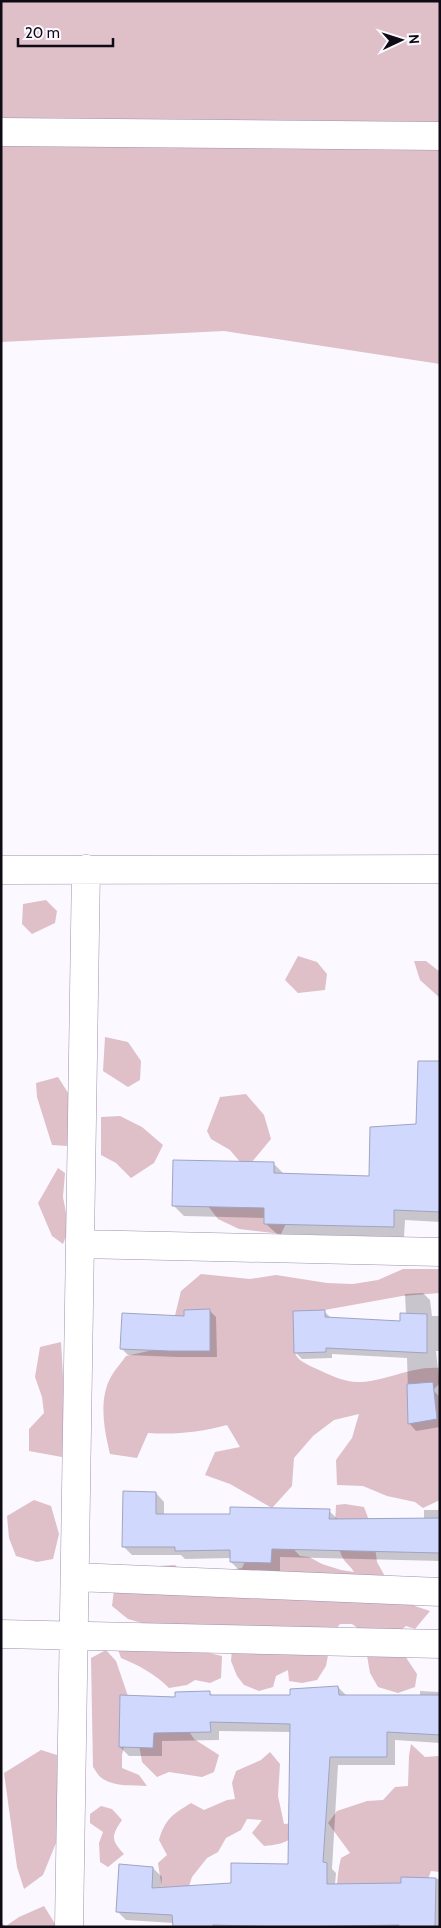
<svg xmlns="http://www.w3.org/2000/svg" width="441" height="1928" viewBox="0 0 441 1928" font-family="Cabin,sans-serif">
	<rect width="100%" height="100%" fill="#fbf8ff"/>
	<path fill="#dfbfc8" d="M1,1H440V364L224,331L1,342Z
		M46,900L57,911L55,923L32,934L22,924L23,904Z
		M298,956L317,962L327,974L325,990L298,993L285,980Z
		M414,961H426L440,972V998L420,980Z
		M105,1037L128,1042L141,1061L140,1080L128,1087L103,1071Z
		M58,1077L72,1099L67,1146L52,1145L37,1097L36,1083Z
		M246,1094L264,1115L271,1139L246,1169L230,1150L211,1139L207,1131L220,1097Z
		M120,1116L142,1127L163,1145L154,1163L131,1178L116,1163L101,1155V1117Z
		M58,1168L65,1173L63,1197L69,1229L63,1244L52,1236L38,1203Z
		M201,1197L293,1209L281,1234L239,1229L218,1219Z
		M403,1269H440V1293L402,1296L319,1311L295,1326C294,1356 290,1357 319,1370C328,1374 338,1379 348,1381C376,1387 409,1365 440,1368V1383L433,1390L440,1397V1500L423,1508L415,1502L387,1496L363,1486L337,1485L336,1460L352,1438L359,1414L334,1420L313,1436L294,1458L292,1486L272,1508L230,1484L205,1475L215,1452L240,1447L227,1425C200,1432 176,1435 148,1433L137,1458L110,1454C104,1429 98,1398 112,1375C116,1368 122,1362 126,1356L153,1350L168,1344L181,1291L201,1274L250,1279L276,1275L327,1283L353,1284L378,1280Z
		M61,1342L65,1411L62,1457L29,1451V1429L44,1413L42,1397L35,1377L40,1347Z
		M34,1500L51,1506L59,1534L53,1559L37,1562L16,1556L9,1538L7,1516Z
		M345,1504L364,1507L373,1531L377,1562L393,1591L415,1606L430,1611L415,1629L406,1626L395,1635L403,1653L417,1674L415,1687L398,1693L378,1687L370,1673L363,1632L352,1624H340L332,1634L326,1666L317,1680L302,1683L289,1681L288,1670L276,1676L273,1687L259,1691L244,1685L237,1676L231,1661L232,1649L205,1652L222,1656L221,1678L210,1683L195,1680L187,1685L169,1688C155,1674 140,1666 121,1658L116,1644L142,1623L128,1619L112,1606L114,1590L143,1567L175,1565L196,1586L228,1570L242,1568L248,1555L286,1541L300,1556L309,1557L322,1564L341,1570L354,1572C352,1568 347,1564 344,1560C334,1543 335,1524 336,1505Z
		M106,1650L116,1661L130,1702L128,1731L122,1755V1768L139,1775L147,1786C134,1785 115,1787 103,1779C99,1777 96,1771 93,1767L91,1658Z
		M183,1722L194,1739L219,1755L214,1772L202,1777L169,1772L157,1777L142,1762L137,1733Z
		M411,1744L425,1757L438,1756L440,1758V1872L431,1871L411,1927H332C338,1904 335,1880 341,1858L350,1853L328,1823L337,1811L367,1801L383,1800L395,1787L408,1786L409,1756Z
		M41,1750L57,1755L62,1814L58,1838L43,1875L24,1889L17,1867L4,1773Z
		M270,1752L280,1764L278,1796L284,1824L307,1822C291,1840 288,1844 264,1846L252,1833L262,1820L247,1819L241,1830L226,1838L218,1852L207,1858L192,1877L187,1892L163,1896L158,1863L167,1855L159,1840C165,1819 173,1814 191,1803L204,1810L227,1800L235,1799L232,1783L236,1771L261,1760Z
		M101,1806L112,1809L122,1820C111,1836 111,1840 124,1854L108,1867L100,1862L99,1843L103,1832L90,1823V1814Z
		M44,1906L57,1927H1V1923L6,1926L19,1917Z"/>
	<path fill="#0003" d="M440,1065V1222L405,1220L404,1237L277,1234L265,1223V1218L184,1216L173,1205L274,1164L285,1175L370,1177L417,1125Z
		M423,1293L430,1300L432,1316H440V1351H436L440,1388V1427L416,1431L409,1423L407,1358L332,1354V1358L302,1359L295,1352L324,1311L332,1319L401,1323L406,1314L405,1294Z
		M209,1310L216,1317L217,1357H177L128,1355L121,1348Z
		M156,1493L164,1502V1515H232L329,1511L339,1520L424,1519V1510H440V1561L280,1557V1571L239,1570L231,1562V1558L185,1559L181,1555H132L124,1547Z
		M338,1687L347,1696H420V1691L440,1692V1743L395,1740V1765H338L332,1869L336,1873L335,1885L402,1884V1878L440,1879V1927H174V1923L126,1920L117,1911L153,1868L162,1877L161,1889L232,1884L290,1865L291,1732L219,1731V1740L162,1741V1756H129L120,1747L176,1698L209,1692L213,1696H291Z"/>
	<path fill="#d1d8fe" stroke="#9ea4c2" d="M418,1061H440V1212L394,1210V1227L264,1224V1208L172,1206L173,1160L274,1162V1173L369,1176L370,1127L416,1124Z
		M210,1309V1351H170L120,1349L122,1313L184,1316V1310Z
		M325,1310V1317L400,1321V1313L427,1314V1353L326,1348V1352L294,1353L293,1311Z
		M433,1382L437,1419L408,1424L407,1384Z
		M123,1491L156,1492V1514H230V1507L330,1509L329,1519L440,1518V1553L272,1549L271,1563L230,1562V1550L175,1551V1547H122Z
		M338,1686L339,1695H440V1735L387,1732V1757H330L323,1862L327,1863V1884L401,1883V1877L436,1878L435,1927H399V1925L286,1927L213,1925V1927H173L172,1915L116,1912L119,1864L153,1867L152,1888L231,1883V1863L288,1864L290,1724L210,1722L211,1732L154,1733L153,1748L119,1747L120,1695L175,1697V1692L210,1691V1695H290V1689Z"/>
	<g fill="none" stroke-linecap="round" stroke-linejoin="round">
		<defs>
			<path id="minor" d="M1,132L440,136
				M1,870L440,869
				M80,1244L440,1252
				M75,1577L440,1592
				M1,1634L440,1644
				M69,1927L86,869"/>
		</defs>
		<use href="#minor" stroke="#9e92af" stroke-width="29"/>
		<use href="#minor" stroke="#fff" stroke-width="28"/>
	</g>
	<rect width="441" height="1928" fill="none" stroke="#0f0b15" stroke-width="5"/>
	<g transform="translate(401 40) rotate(86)" stroke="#fbf8ff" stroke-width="4" paint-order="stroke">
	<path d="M0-4L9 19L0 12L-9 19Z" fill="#0f0b15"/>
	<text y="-8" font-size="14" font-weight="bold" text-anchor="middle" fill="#0f0b15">N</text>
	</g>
	<path d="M18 38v8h95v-8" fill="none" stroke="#0f0b15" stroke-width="2.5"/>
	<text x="25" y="38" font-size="15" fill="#0f0b15" stroke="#fbf8ff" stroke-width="4" paint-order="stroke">20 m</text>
</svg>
